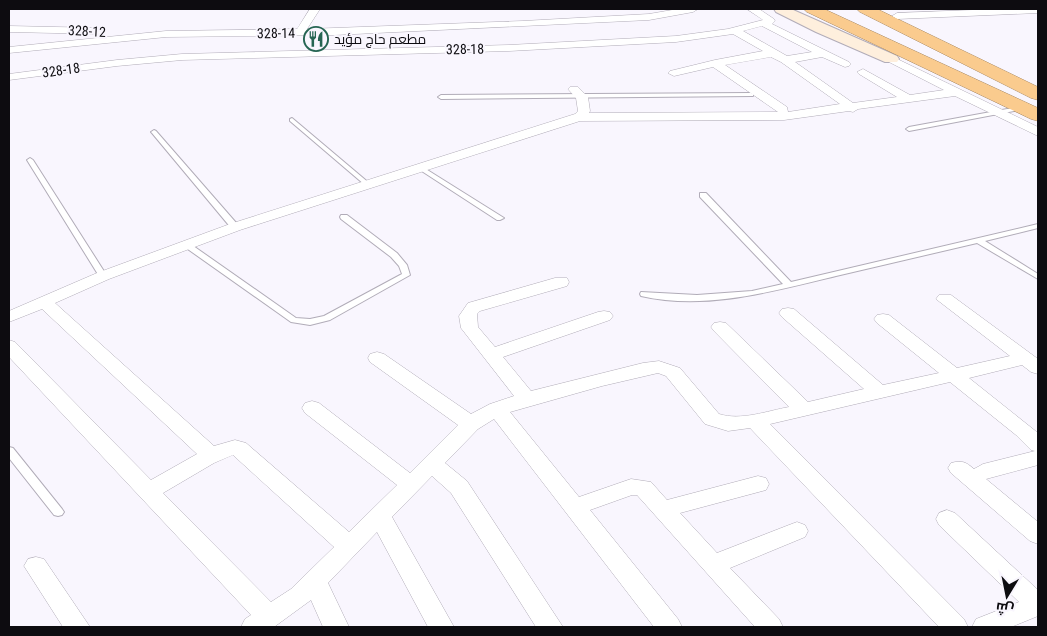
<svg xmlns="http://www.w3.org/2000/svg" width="1047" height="636" viewBox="0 0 1047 636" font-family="'Roboto Condensed',Cairo,sans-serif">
	<rect width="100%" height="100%" fill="#f9f6fe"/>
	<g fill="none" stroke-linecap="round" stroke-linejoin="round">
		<defs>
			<path id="lane" d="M751,93L753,94V96L441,99L438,97L441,95Z
				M1023,106L1026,108L1025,109L909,131L906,129L909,127Z
				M292,118L369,183V185H365L290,121V119Z
				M154,130L156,131L238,225L239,227L238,229H232L152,133L151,132Z
				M30,158L33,160L107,276L106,278H103L99,276L27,160Z
				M419,165L421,166L504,218L500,220H497L417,168L416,167Z
				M700,193H706L791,282L1038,224V228L985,241L1038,274V279L977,243C930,254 883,265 836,276C773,291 706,311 641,296L640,294L641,292L697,295L752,291L783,284L700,197Z
				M341,215H347L397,253L407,265L410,275L330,320L310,325L291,322L182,245L186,243H189L296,318L310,319L324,316L402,274L399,266L391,257L341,219L340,217Z
				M9,447L13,448L62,509L64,512L62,515L58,516L54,515L9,458Z"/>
			<path id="street" d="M310,9H320L307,29L523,21L649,14L678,9H698L693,12L649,20L334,35L166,37L9,53V47L166,31L297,29Z
				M747,9H759L774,19L775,21L772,24L849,62L851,64L849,66L845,67L822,57L795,62L853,103L897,97L859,74L857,72L863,69L910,95L944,90L887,61L886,59L887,57L891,56L1038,127V136L955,96L858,109L853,112L849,111L784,120L580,121L240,230L109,279L55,303L214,446L235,440L246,443L349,532L397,485L305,413L302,408L305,403L312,401L319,403L410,473L458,425L370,362L368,358L370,354L377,352L384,354L471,414L490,404L514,396L461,328L459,316L468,303L555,278H567L569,282L567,286L480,311L477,314L478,327L495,347L598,312L604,311L610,312L613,316L610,320L503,357L531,391L643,363L659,361L680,368L719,414C741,421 767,411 789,407L714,331L711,327L714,323L720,322L726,323L808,402L864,389L782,317L779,313L782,309L788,308L794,309L883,385L939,373L877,323L874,319L877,315L883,314L889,315L957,368L1010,356L936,299L939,295H951L1038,359V374L1031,372L1022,365L969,378L1038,433V465L986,479L1038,522V544L1030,541L951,473L948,468L951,463C962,460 966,462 974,469L983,464L1035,451L1031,450L1016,435L950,382L770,424L964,619L968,627H939L750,428L728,431L705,424L666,376L658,373L602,386L510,412L579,497L631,479L651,482L667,500L758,476L766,478L769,484L766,490L680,513L717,553L789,525L797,522L805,525L808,531L805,537L730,568L779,619L783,627H755L637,495H632L590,510L678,619L682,627H654L494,419L478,429L445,463L467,481L563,627H536L451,493L432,476L392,517L454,627H428L377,532L328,583L349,627H323L311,600L274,627H241L245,619L251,615L9,357V340L15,342L151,480L197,454L42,309L9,322V311L97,273L230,224L575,114L578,111L576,98L568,89L570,87H578L588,97L590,111L589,113L778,112L713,67L674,76L668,73L670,71L715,60L763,51L733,34L676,42L509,51L182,60L117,66L9,80V74L117,60L182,54L509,45L676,36L728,29L763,20ZM762,26L812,52L787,56L743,31ZM771,57L781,62L840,104L788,112L787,107L725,65ZM233,455L334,547L291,589L271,602L163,493L214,463Z
				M998,9H1038V13L897,19L892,16L897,13Z
				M9,26L101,28L106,31L101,34L9,32Z
				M947,510L955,513L1038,590V616L1011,627H972L976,619L1019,602L939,525L936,519L939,513Z
				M36,557L44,559L90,627H63L24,566L28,559Z"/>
			<path id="secondary" d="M774,9H791L897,56L899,59L897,62H885L816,32L776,12Z"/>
			<path id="highway" d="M804,9H824L1038,108V121L1031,119L807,12Z
				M857,9H877L1038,87V100L1031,98L860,12Z"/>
		</defs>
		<use href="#lane" stroke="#b1acb8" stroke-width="2"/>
		<use href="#street" stroke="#b1acb8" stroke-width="1"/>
		<use href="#secondary" stroke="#b1acb8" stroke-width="2"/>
		<use href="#highway" stroke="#a78862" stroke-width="1"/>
		<use href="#lane" fill="#fff" fill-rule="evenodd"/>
		<use href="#street" fill="#fff" fill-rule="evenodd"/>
		<use href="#secondary" fill="#feefdd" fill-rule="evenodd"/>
		<use href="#highway" fill="#facb8e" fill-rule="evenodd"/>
	</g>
	<defs>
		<symbol id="restaurant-ring" viewBox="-11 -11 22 22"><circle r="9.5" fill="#f9f6fe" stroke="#266553" stroke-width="1.5"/><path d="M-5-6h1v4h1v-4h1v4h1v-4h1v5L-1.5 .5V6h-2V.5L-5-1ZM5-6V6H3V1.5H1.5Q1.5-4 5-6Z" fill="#266553"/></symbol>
	</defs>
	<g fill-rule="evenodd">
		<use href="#restaurant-ring" x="302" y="25" width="28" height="28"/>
	</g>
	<g text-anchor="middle" stroke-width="4" stroke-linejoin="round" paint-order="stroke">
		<g font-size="14" fill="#0d0c10" stroke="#f9f6fe">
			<text transform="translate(87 31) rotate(3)" y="5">328-12</text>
			<text transform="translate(276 33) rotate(-1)" y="5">328-14</text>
			<text transform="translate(465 49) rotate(-1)" y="5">328-18</text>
			<text transform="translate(61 70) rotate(-8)" y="5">328-18</text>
		</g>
		<g font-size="14" fill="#0d0c10" stroke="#f9f6fe" text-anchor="start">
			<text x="334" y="44">مطعم حاج مؤيد</text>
		</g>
	</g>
	<rect width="1047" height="636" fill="none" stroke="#0d0c10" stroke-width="20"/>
	<g transform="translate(1007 596) rotate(190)" stroke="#f9f6fe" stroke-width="4" paint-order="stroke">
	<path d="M0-4L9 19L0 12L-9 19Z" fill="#0d0c10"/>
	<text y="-8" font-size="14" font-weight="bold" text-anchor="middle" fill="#0d0c10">ش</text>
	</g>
</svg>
